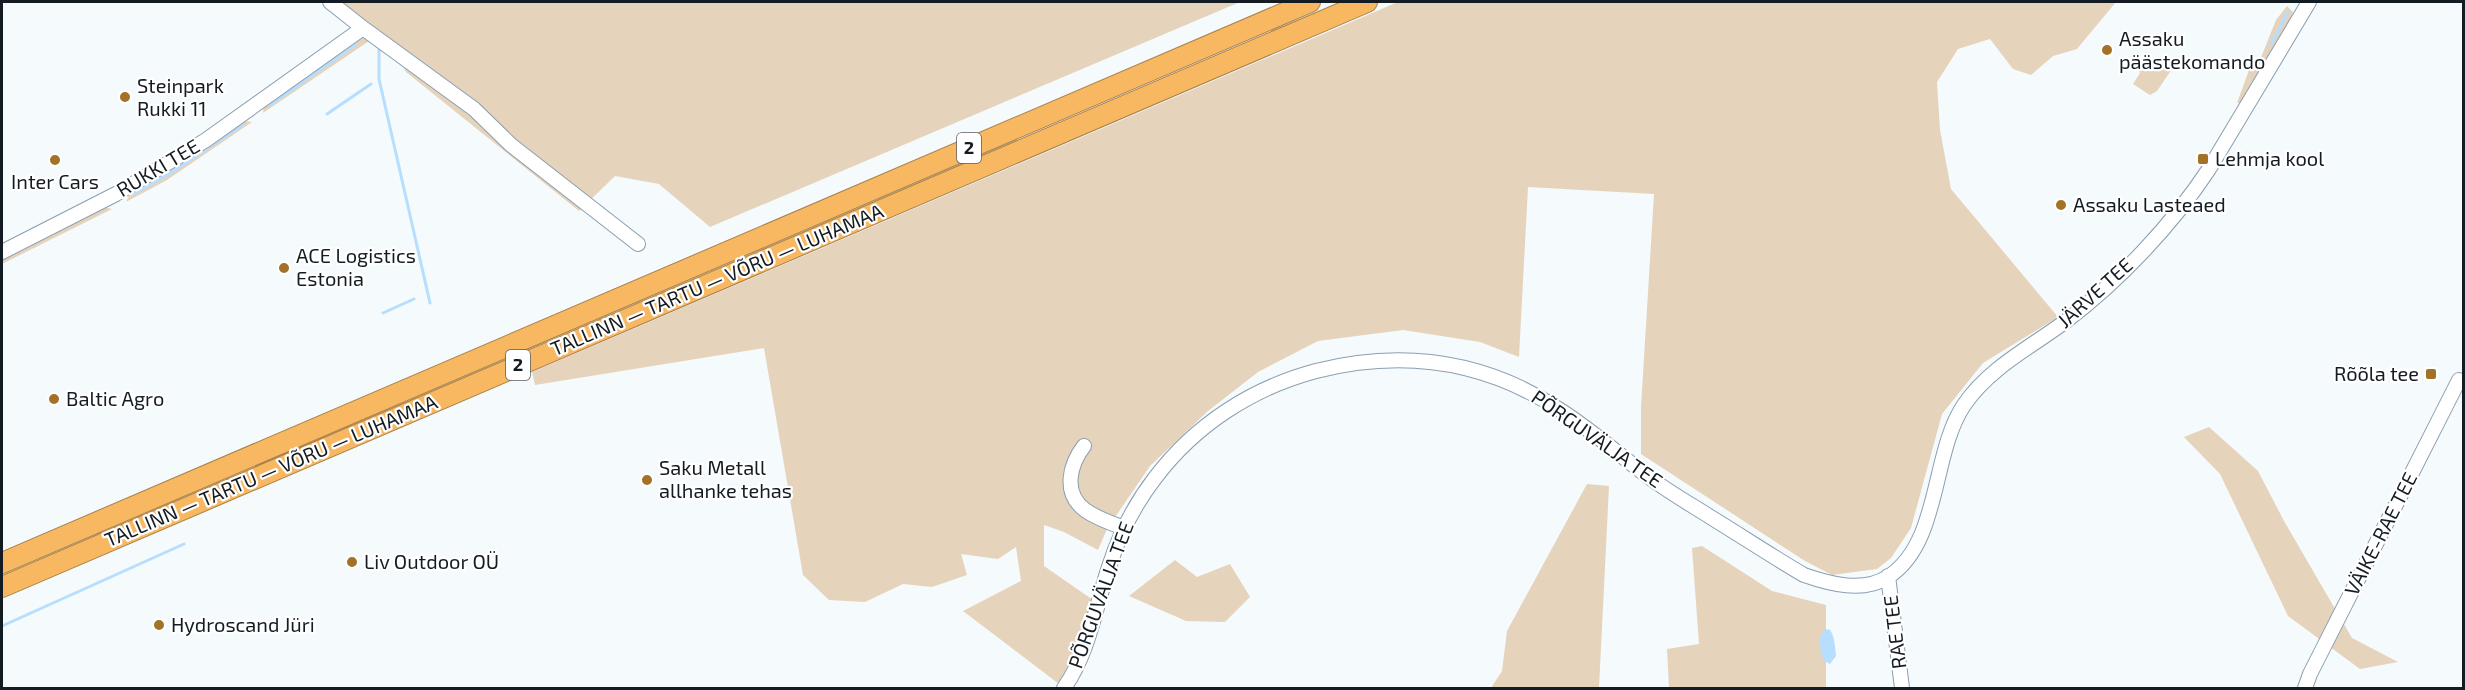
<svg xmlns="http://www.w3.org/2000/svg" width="2465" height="690" viewBox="0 0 2465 690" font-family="'Exo 2',sans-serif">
	<rect width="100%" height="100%" fill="#f5fafd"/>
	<path fill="#e6d3bc" d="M336,2H1240L710,227L659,184L615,176L579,211L406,72L391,45Z
		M1398,2H2116L2077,49L2053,56L2031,75L2013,69L1990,39L1958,49L1937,82L1940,130L1951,189L2058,317L1983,363L1942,414L1911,528L1891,558L1877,569L1832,575L1805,561L1641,454V407L1654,194L1528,187L1519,357L1480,342L1403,330L1318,341L1258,372L1208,411L1150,466L1107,529L1098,550L1064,532L1044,525V566L1093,600L1079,644L1059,684L963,611L1021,581L1016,547L998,559L961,554L967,575L932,587L903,584L865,602L829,600L803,575L764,348L535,385L532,372Z
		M2287,6L2293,12L2292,17L2243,103H2237L2249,70L2260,60L2276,20Z
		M367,36L372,39L263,113L264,106L360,38Z
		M2156,57L2170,64L2172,69L2157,91L2150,95L2133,84L2140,73L2138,70Z
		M244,121L252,122L167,180L126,202L131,191Z
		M103,207L112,209L2,264V256Z
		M2209,427L2258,471L2284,521L2352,638L2398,662L2360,669L2288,616L2220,474L2184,437Z
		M1587,484L1609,486L1599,688H1491L1502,671L1507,631Z
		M1702,546L1772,591L1826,605V688H1669L1667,649L1699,644L1692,548Z
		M1175,560L1197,577L1230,564L1250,597L1225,622L1186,621L1129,596Z"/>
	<path fill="#b7deff" d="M1825,629L1830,630C1835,637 1835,648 1836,656L1830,664L1824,661C1820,651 1817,636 1825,629Z"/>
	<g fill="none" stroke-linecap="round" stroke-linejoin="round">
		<path stroke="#b7deff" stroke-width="3" d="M2271,44L2288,12
			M379,47V79L430,303
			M270,105L356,44
			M327,114L371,84
			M135,193L169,174L242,125
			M383,313L414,299
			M2,626L184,544"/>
		<defs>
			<path id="minor" d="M330,2L363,28L474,109L511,145L638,244
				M2,252L116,194L206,140L363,28
				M1084,446C1070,464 1062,493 1085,510C1096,518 1111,523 1124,528
				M1888,576L1902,688
				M1064,688C1090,651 1095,607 1110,564C1120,533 1135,504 1155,478C1195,425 1252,388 1316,371C1403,349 1484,360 1560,410C1590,429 1617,453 1646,475C1667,491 1690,504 1712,518C1743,537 1773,557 1804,575C1830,584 1863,593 1888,577C1941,543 1931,454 1964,405C1989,368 2031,347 2066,321C2119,281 2172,225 2209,169L2309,2
				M2305,688L2310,674L2459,380"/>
			<path id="highway" d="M2,563L1310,2
				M2,587L1367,2"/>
		</defs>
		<use href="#minor" stroke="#8a9fb1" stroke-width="16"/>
		<use href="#highway" stroke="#a8814b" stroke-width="22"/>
		<use href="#minor" stroke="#fff" stroke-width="14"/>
		<use href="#highway" stroke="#f8b761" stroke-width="20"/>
	</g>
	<g fill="#a47128" stroke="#fff" stroke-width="2">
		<circle cx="2107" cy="50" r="6"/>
		<circle cx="125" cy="97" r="6"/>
		<rect x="2197" y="153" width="12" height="12" rx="3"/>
		<circle cx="55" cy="160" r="6"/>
		<circle cx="2061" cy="205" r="6"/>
		<circle cx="284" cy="268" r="6"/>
		<rect x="2425" y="368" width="12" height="12" rx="3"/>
		<circle cx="54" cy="399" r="6"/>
		<circle cx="647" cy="480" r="6"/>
		<circle cx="352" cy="562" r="6"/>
		<circle cx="159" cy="625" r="6"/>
	</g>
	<g text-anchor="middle" stroke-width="4.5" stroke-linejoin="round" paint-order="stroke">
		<g fill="#fff" stroke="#5a6065" stroke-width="1.5">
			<rect x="957" y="133" width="24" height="30" rx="4.5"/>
			<rect x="506" y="350" width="24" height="30" rx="4.5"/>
		</g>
		<g font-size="18" font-weight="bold" fill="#141c23">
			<text x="969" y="154">2</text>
			<text x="518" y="371">2</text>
		</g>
		<g font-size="20" fill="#141c23" stroke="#fff" text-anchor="start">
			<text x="2119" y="46">Assaku<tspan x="2119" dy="23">päästekomando</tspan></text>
			<text x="137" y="93">Steinpark<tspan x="137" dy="23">Rukki 11</tspan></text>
			<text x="2215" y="166">Lehmja kool</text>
			<text x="55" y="189" text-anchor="middle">Inter Cars</text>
			<text x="2073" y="212">Assaku Lasteaed</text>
			<text x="296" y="263">ACE Logistics<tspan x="296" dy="23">Estonia</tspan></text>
			<text x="2419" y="381" text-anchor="end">Rõõla tee</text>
			<text x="66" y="406">Baltic Agro</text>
			<text x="659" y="475">Saku Metall<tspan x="659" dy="23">allhanke tehas</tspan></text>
			<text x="364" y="569">Liv Outdoor OÜ</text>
			<text x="171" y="632">Hydroscand Jüri</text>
		</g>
		<g font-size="20" fill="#141c23" stroke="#fff">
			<text transform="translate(158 168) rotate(-31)" y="7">RUKKI TEE</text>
			<text transform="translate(717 280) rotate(-23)" y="7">TALLINN — TARTU — VÕRU — LUHAMAA</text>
			<text transform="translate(2095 293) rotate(-42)" y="7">JÄRVE TEE</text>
			<text transform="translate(1597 439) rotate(35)" y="7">PÕRGUVÄLJA TEE</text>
			<text transform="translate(271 471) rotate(-23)" y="7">TALLINN — TARTU — VÕRU — LUHAMAA</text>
			<text transform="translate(2381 534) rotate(-63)" y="7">VÄIKE-RAE TEE</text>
			<text transform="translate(1101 595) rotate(-70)" y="7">PÕRGUVÄLJA TEE</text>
			<text transform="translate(1895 632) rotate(-97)" y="7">RAE TEE</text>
		</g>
	</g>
	<rect width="2465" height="690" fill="none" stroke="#141c23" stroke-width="6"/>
</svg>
